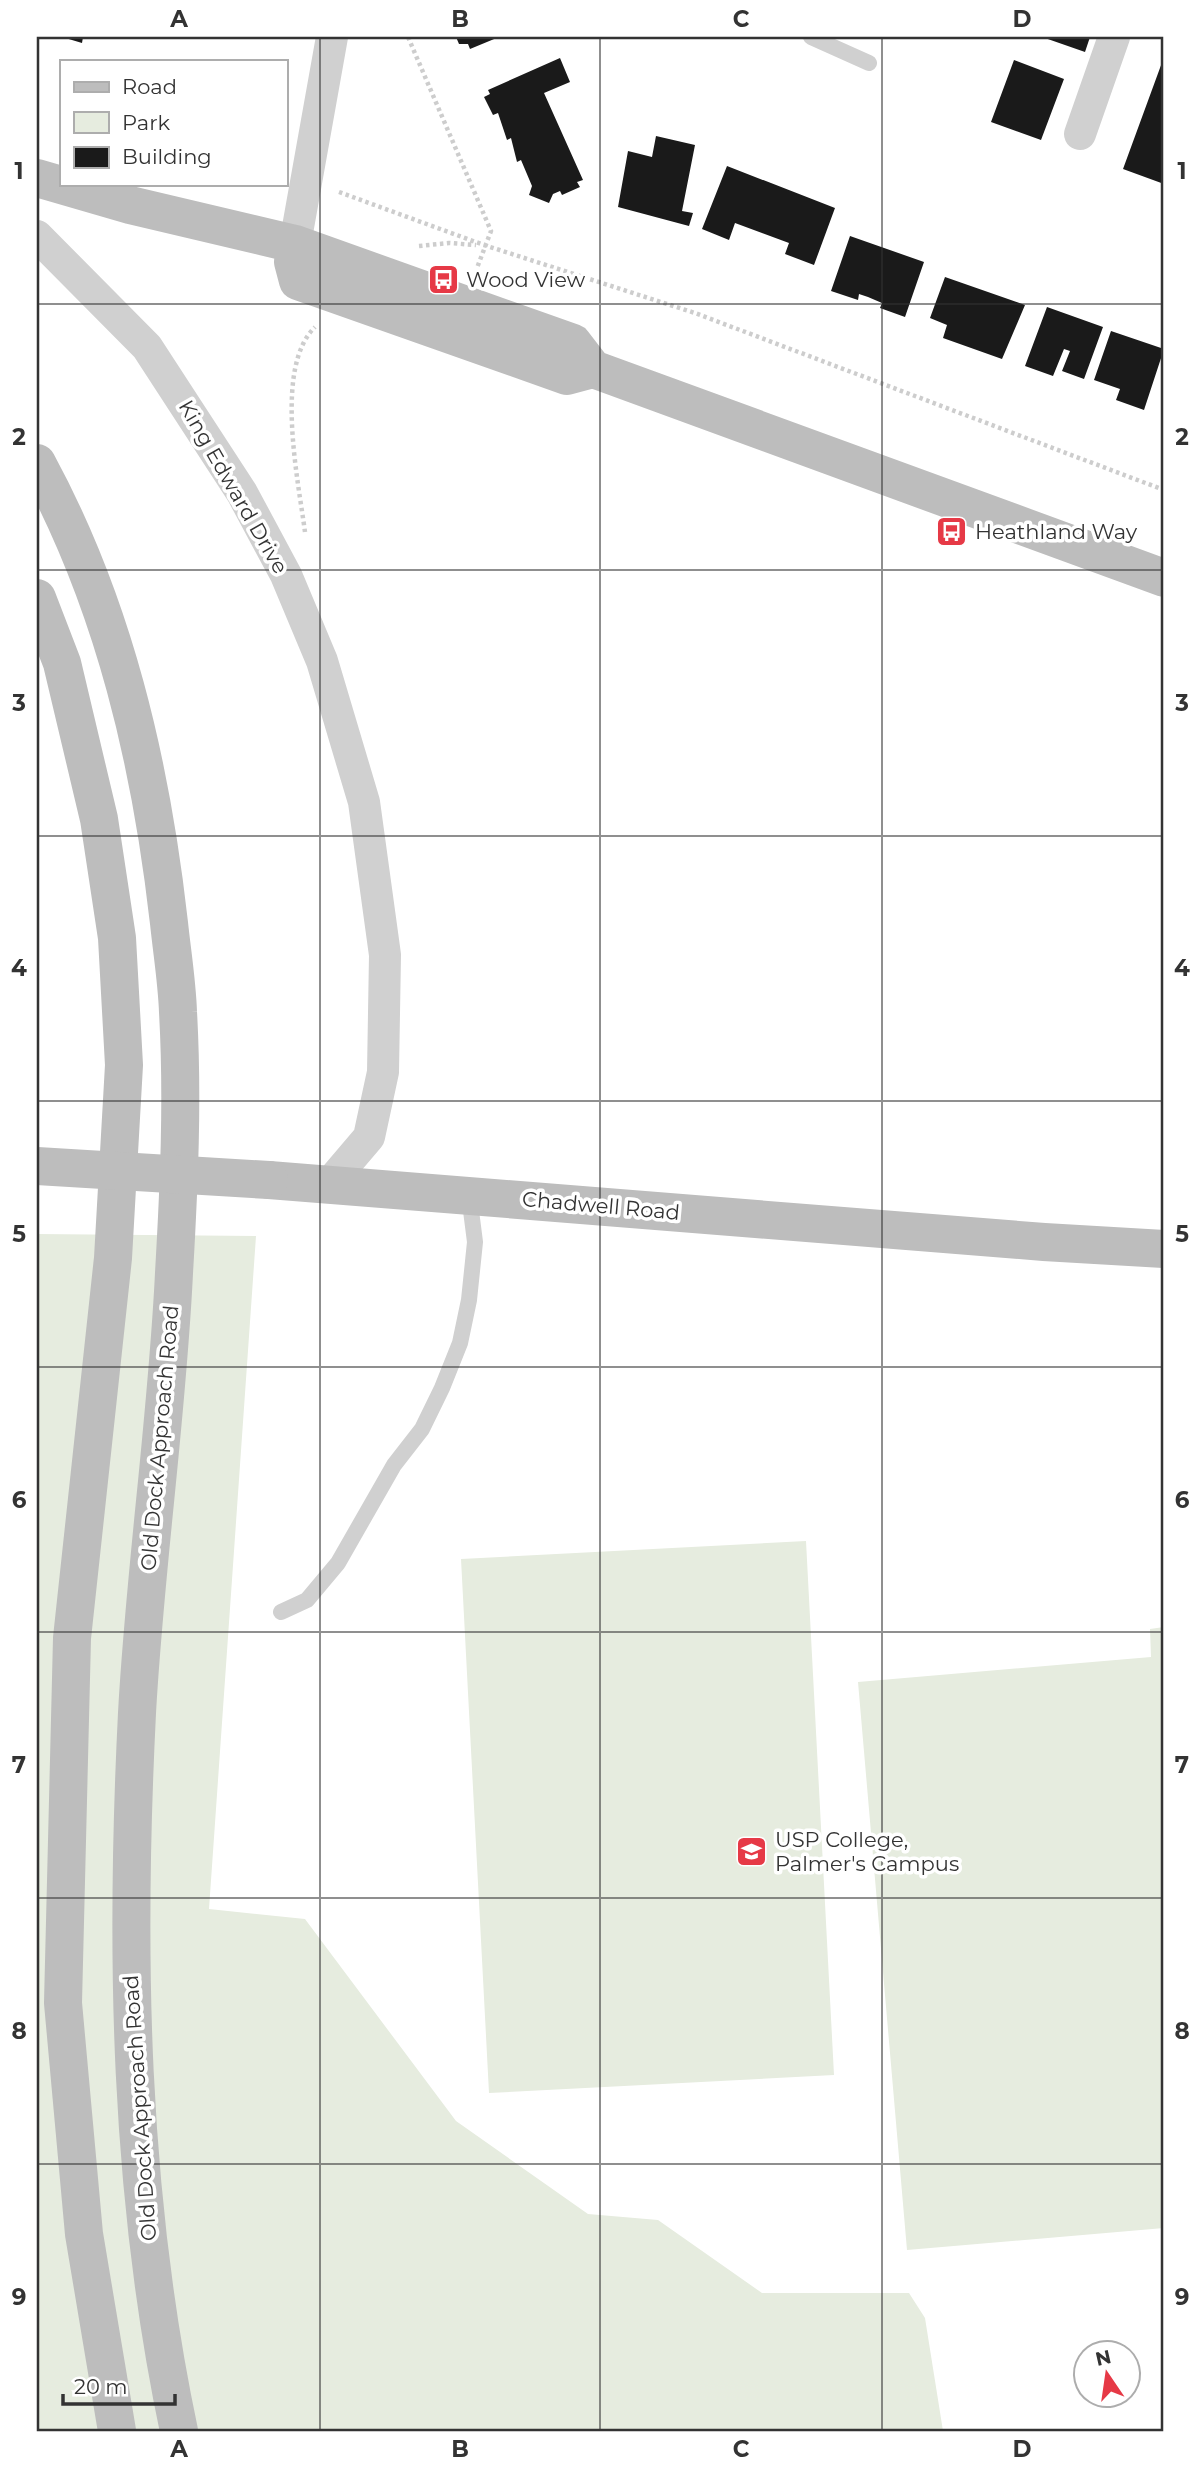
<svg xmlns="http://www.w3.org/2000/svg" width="1201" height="2468" viewBox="0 0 1201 2468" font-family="Montserrat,sans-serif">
	<rect width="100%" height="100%" fill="#fff"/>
	<path fill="#e6ecdf" d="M37,1234L256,1236L209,1909L305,1919L456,2121L588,2214L658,2220L762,2293H909L925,2318L943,2431H37Z
		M806,1541L834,2075L489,2093L461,1559Z
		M1164,1627V2228L907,2250L858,1682L1151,1657L1150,1629Z"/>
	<path fill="#1a1a1a" d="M62,37H83L82,43Z
		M456,37H499L470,49L468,44H459Z
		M1042,37H1090L1085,52Z
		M1164,57V184L1123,169Z
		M560,58L570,82L544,93L583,180L577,182L580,187L562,195L560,191L553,194L549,203L529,195L532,186L521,160L517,162L511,138L507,140L498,113L493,115L484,97L490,94L488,90Z
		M1014,60L1064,79L1041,140L991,122Z
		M656,136L695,145L682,211L693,213L689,226L618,207L628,151L652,157Z
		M727,166L835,208L814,265L785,254L789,243L735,223L729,240L702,229Z
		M850,236L924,262L905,317L880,308L882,303L868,297L859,294L858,300L831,291Z
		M945,277L1025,305L1002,359L943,338L947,325L930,318Z
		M1047,307L1103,327L1084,379L1062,371L1070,351L1064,349L1053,376L1025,366Z
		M1111,331L1164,349L1144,410L1116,400L1120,389L1094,380Z"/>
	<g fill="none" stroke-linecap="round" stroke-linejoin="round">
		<path stroke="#cdcdcd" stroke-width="4.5" stroke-dasharray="3.5 3.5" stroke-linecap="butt" d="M408,37L491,231L477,268
			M339,192L484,245L695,313L1164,490
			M419,246L449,243L476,245
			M305,532C298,479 274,367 315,327"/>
		<path stroke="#d0d0d0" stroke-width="16" d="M811,37L869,63
			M281,1612L307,1600L338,1563L394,1465L422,1429L442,1388L460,1343L469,1300L475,1242L469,1195"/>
		<path stroke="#d0d0d0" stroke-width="32" d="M1080,134L1114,37
			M37,236L147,347L242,493L286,575L322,661L364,802L385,955L383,1072L369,1137L329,1184
			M295,244L332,37"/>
		<path stroke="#bdbdbd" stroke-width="38" d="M37,178L130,205L295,244L573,343L593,369L1164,578
			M295,244L293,262L298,281L567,376L593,369
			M37,463C114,605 151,763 169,923C172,952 177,982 178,1012C183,1099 179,1187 174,1273C167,1420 145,1566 137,1713C125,1952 129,2195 179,2431
			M37,598L62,663L99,819L117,938L124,1065L113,1258L72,1638L63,2003L84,2234L117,2431
			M269,1180L1044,1242L1164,1249"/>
		<path stroke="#bdbdbd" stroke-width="38" d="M37,1166L269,1180"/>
	</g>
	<path fill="none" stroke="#333" stroke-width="2" stroke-opacity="0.55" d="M320,37V2431M600,37V2431M882,37V2431M37,304H1164M37,570H1164M37,836H1164M37,1101H1164M37,1367H1164M37,1632H1164M37,1898H1164M37,2164H1164"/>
	<defs>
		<symbol id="bus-square" viewBox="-11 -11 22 22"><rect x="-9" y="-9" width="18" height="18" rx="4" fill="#e63946" stroke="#fff"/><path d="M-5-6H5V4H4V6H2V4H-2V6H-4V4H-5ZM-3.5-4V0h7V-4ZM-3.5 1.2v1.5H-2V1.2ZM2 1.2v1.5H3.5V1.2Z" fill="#fff"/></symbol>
		<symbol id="university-square" viewBox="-11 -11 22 22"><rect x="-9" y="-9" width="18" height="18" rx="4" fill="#e63946" stroke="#fff"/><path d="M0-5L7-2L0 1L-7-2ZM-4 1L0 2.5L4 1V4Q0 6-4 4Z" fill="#fff"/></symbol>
	</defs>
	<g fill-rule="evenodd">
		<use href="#bus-square" x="426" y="262" width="35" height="35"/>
		<use href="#bus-square" x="934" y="514" width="35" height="35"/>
		<use href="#university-square" x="734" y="1834" width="35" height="35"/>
	</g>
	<g text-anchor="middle" stroke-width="7" stroke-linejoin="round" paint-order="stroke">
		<g font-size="21" fill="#333" stroke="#fff" text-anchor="start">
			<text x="466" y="287">Wood View</text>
			<text x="975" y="539">Heathland Way</text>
			<text x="775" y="1847">USP College,<tspan x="775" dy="24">Palmer's Campus</tspan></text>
		</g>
		<g font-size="21" fill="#333" stroke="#fff">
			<text transform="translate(233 487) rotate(60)" y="7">King Edward Drive</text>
			<text transform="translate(601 1206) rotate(5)" y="7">Chadwell Road</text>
			<text transform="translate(160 1438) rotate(-85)" y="7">Old Dock Approach Road</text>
			<text transform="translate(140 2108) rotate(-94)" y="7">Old Dock Approach Road</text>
		</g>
	</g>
	<rect width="1201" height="2468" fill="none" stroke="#ffffff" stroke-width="77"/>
	<rect x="60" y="60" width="228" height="126" fill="#ffffff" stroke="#adadad" stroke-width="2"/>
	<rect x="74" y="82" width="35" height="10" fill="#bdbdbd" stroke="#adadad" stroke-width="2"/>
	<text x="122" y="94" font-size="21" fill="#333333">Road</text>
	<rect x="74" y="112" width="35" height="21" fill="#e6ecdf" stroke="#adadad" stroke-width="2"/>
	<text x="122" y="130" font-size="21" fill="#333333">Park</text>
	<rect x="74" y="147" width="35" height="21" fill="#1a1a1a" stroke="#adadad" stroke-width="2"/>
	<text x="122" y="164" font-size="21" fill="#333333">Building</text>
	<g transform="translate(1107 2374) rotate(347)"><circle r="33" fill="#ffffff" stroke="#adadad" stroke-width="2"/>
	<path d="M0-5L12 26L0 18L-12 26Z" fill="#e63946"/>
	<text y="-10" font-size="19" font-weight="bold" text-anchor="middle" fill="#333333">N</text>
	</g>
	<path d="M63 2394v10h112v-10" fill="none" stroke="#333333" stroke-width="3.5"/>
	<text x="74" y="2394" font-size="21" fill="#333333" stroke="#ffffff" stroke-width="5" paint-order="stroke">20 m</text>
	<rect x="38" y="38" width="1124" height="2392" fill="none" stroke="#333" stroke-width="2.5"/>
	<g font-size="23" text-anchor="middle" font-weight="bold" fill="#333">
		<text x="179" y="27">A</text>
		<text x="460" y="27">B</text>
		<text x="741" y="27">C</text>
		<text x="1022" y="27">D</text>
		<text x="19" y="179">1</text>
		<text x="1182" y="179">1</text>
		<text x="19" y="445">2</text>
		<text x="1182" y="445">2</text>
		<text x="19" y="711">3</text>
		<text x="1182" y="711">3</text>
		<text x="19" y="976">4</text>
		<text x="1182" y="976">4</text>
		<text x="19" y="1242">5</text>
		<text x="1182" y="1242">5</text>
		<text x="19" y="1508">6</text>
		<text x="1182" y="1508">6</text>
		<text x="19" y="1773">7</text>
		<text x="1182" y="1773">7</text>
		<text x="19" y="2039">8</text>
		<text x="1182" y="2039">8</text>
		<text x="19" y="2305">9</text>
		<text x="1182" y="2305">9</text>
		<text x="179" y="2457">A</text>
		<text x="460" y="2457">B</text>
		<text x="741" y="2457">C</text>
		<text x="1022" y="2457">D</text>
	</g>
</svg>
